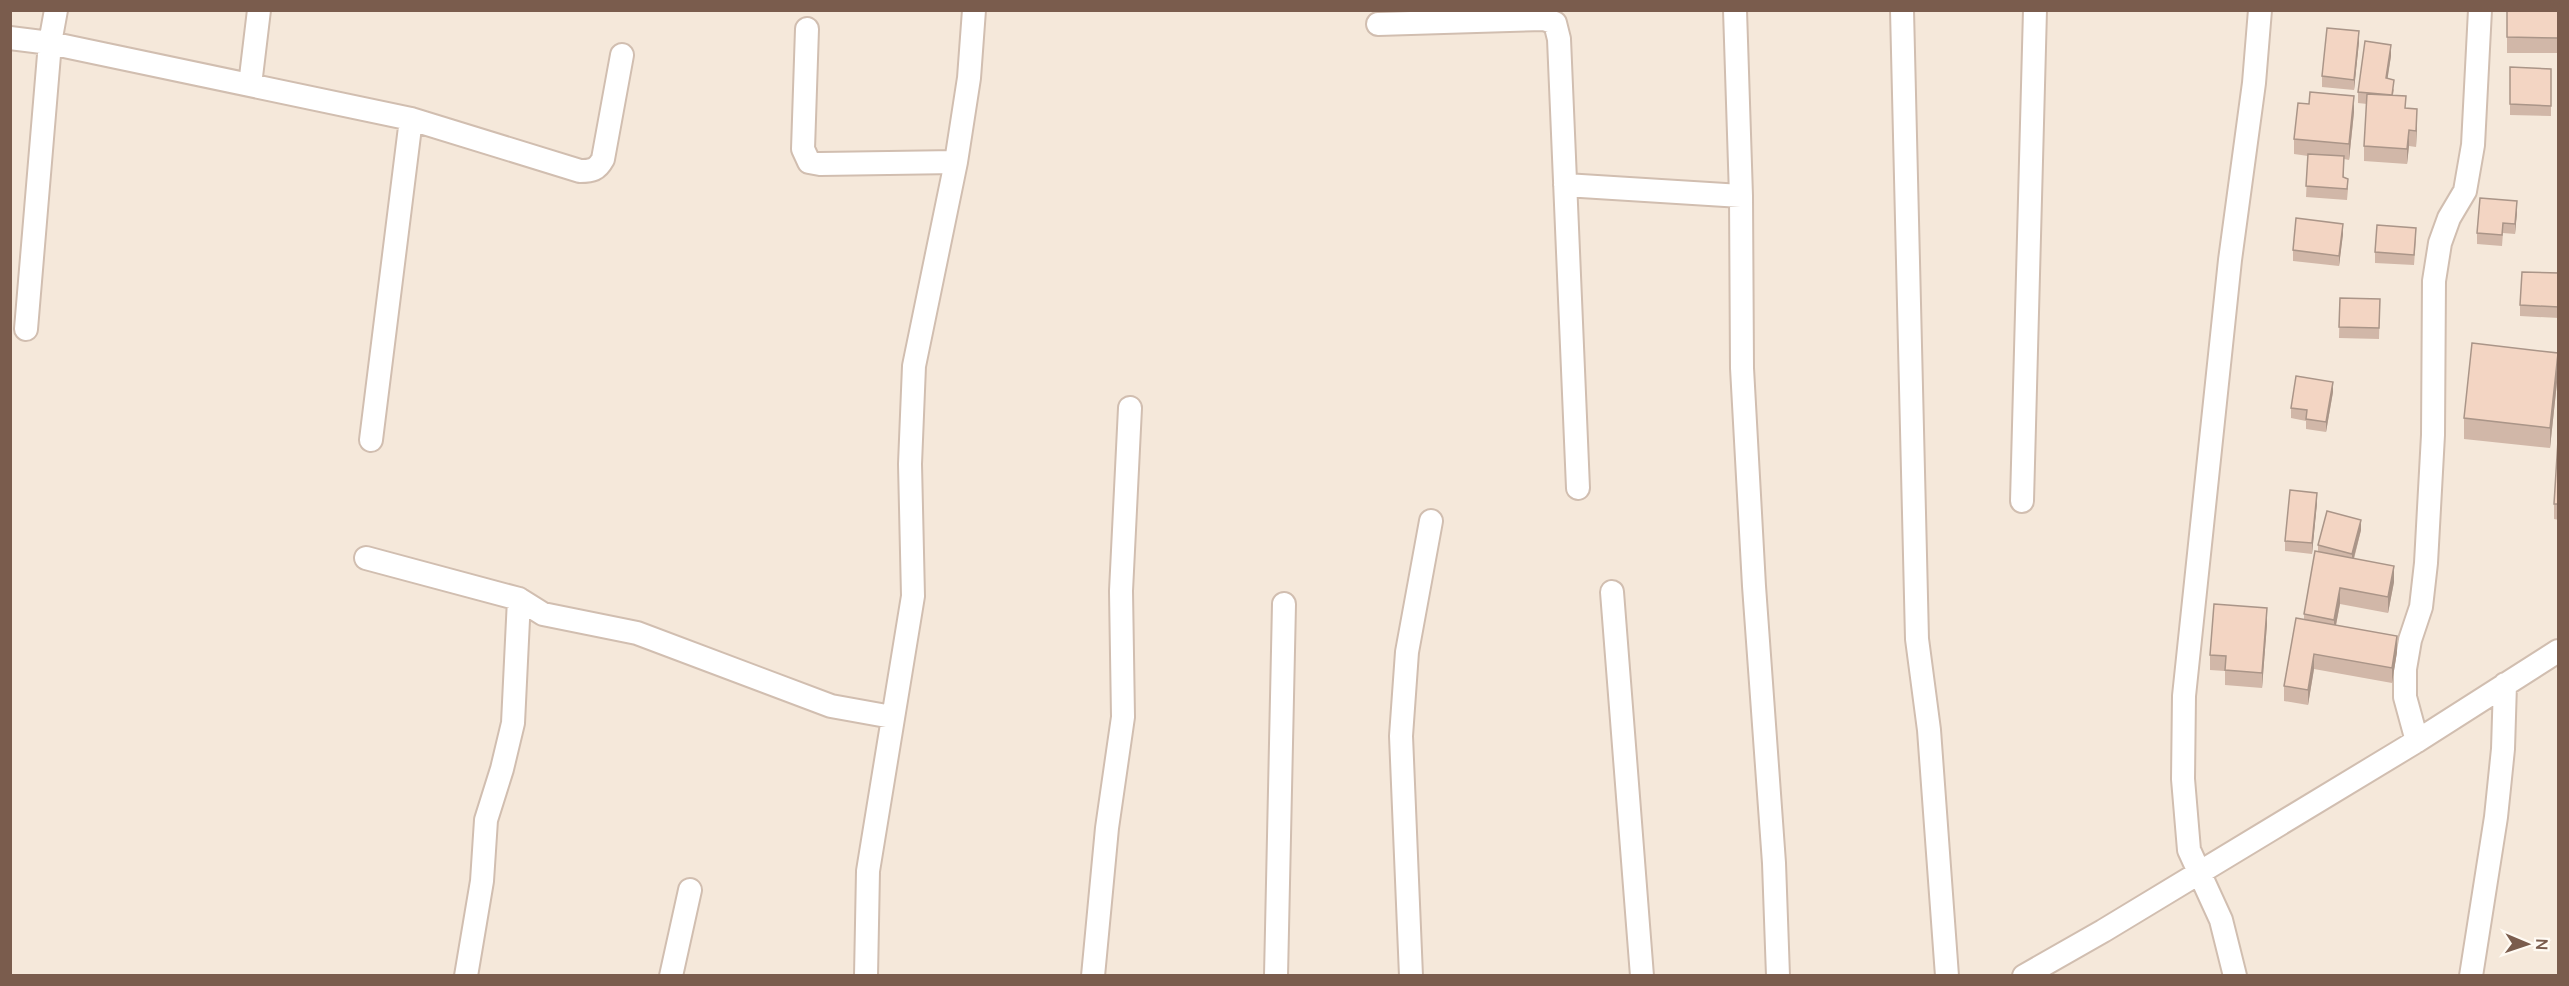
<svg xmlns="http://www.w3.org/2000/svg" width="2569" height="986" viewBox="0 0 2569 986" font-family="Manrope,sans-serif">
	<rect width="100%" height="100%" fill="#fdf6ec"/>
	<path fill="#f5e8da" d="M11,11H2558V975H11Z"/>
	<g fill="none" stroke-linecap="round" stroke-linejoin="round">
		<defs>
			<path id="minor" d="M1735,10L1741,196L1742,368L1754,586L1774,863L1778,976
				M1902,10L1917,639L1929,730L1947,976
				M1378,24L1544,19L1555,23L1559,39L1578,488
				M807,29L803,149L809,162L820,164L956,162
				M10,38L50,43L411,119L580,171C592,171 597,170 603,159L622,55
				M250,85L259,10
				M1565,185L1741,196
				M26,329L50,43L56,10
				M371,440L411,119
				M2022,501L2035,10
				M366,558L519,599L543,614L637,633L831,706L892,717
				M1612,592L1642,976
				M2417,741L2405,697V669L2410,640L2421,607L2426,563L2433,435L2434,281L2440,243L2449,218L2465,191L2473,145L2480,10
				M466,976L482,881L486,820L502,769L513,723L519,599
				M671,976L690,890
				M866,976L868,871L913,596L910,464L914,366L956,162L969,78L974,10
				M1093,976L1107,828L1123,717L1121,591L1130,408
				M1276,976L1284,604
				M1411,976L1401,736L1407,652L1431,521
				M2024,976L2103,931L2417,741L2558,651
				M2235,976L2221,920L2189,850L2183,779L2184,696L2230,260L2254,83L2260,10
				M2471,976L2496,817L2503,749L2505,684"/>
		</defs>
		<use href="#minor" stroke="#d1beb0" stroke-width="26"/>
		<use href="#minor" stroke="#fff" stroke-width="22"/>
	</g>
	<path fill="#d1b7a8" d="M2507,10H2559V53H2507Z
		M2359,42L2354,90L2322,87V76Z
		M2391,56L2387,79L2394,90L2393,95L2406,108L2417,124L2416,147L2409,146L2407,164L2364,161V146L2367,104L2358,103V92Z
		M2510,67L2551,69V116L2510,115Z
		M2354,112L2349,160L2344,159V177L2348,189L2347,200L2306,197L2308,156L2294,154V139Z
		M2517,212L2515,234L2503,233L2502,246L2477,244V233Z
		M2343,234L2339,266L2293,261V250Z
		M2416,238L2414,265L2375,263V252Z
		M2559,273V318L2520,316V305Z
		M2340,298L2380,299L2379,339L2339,338Z
		M2558,373L2550,448L2464,439V418Z
		M2333,392L2326,432L2306,429V421L2291,418V408Z
		M2559,440V520L2554,519V504Z
		M2317,503L2312,554L2285,551V541Z
		M2361,530L2354,559L2394,582L2388,613L2340,604L2336,625L2397,652L2392,683L2314,669L2308,705L2284,701V686L2304,619V614L2318,552V545Z
		M2267,624L2262,688L2225,685V671L2210,670V655Z"/>
	<path fill="#aa9588" d="M2359,31V42L2354,90V80Z
		M2391,45V56L2386,89V78Z
		M2354,96V112L2349,160V144Z
		M2417,109V124L2416,147V131Z
		M2409,130V146L2407,164V149Z
		M2517,201V212L2515,234V224Z
		M2343,224V234L2339,266V256Z
		M2558,353V373L2550,448V428Z
		M2333,382V392L2326,432V422Z
		M2317,493V503L2312,554V543Z
		M2361,520V530L2352,565V554Z
		M2394,566V582L2388,613V597Z
		M2340,588V604L2334,635V620Z
		M2267,608V624L2262,688V673Z
		M2397,636V652L2392,683V668Z
		M2314,654V669L2308,705V690Z"/>
	<path fill="#f3d5c3" stroke="#aa9588" stroke-width="1.5" d="M2507,10H2559V38L2507,37Z
		M2327,28L2359,31L2354,80L2322,76Z
		M2365,41L2391,45L2386,78L2394,80L2392,95L2358,92Z
		M2510,67L2551,69V106L2510,104Z
		M2310,92L2354,96L2349,144L2294,139L2298,103L2309,104Z
		M2367,94L2406,96L2405,108L2417,109L2416,131L2409,130L2407,149L2364,146Z
		M2308,154L2344,156L2343,177L2348,179L2347,189L2306,186Z
		M2480,198L2517,201L2515,224L2503,223L2502,235L2477,233Z
		M2296,218L2343,224L2339,256L2293,250Z
		M2377,225L2416,228L2414,255L2375,252Z
		M2522,272L2559,273V307L2520,305Z
		M2340,298L2380,299L2379,328L2339,327Z
		M2472,343L2558,353L2550,428L2464,418Z
		M2296,376L2333,382L2326,422L2306,419L2307,410L2291,408Z
		M2558,440H2559V504H2554Z
		M2290,490L2317,493L2312,543L2285,541Z
		M2327,511L2361,520L2352,554L2318,545Z
		M2315,551L2394,566L2388,597L2340,588L2334,620L2304,614Z
		M2214,604L2267,608L2262,673L2225,670L2226,656L2210,655Z
		M2296,618L2397,636L2392,668L2314,654L2308,690L2284,686Z"/>
	<rect width="2569" height="986" fill="none" stroke="#7a5c4d" stroke-width="24"/>
	<g transform="translate(2527 944) rotate(92)" stroke="#fffaf3" stroke-width="4.5" paint-order="stroke">
	<path d="M0-4.5L10 22L0 15L-10 22Z" fill="#7a5c4d"/>
	<text y="-9" font-size="16" font-weight="bold" text-anchor="middle" fill="#7a5c4d">N</text>
	</g>
</svg>
